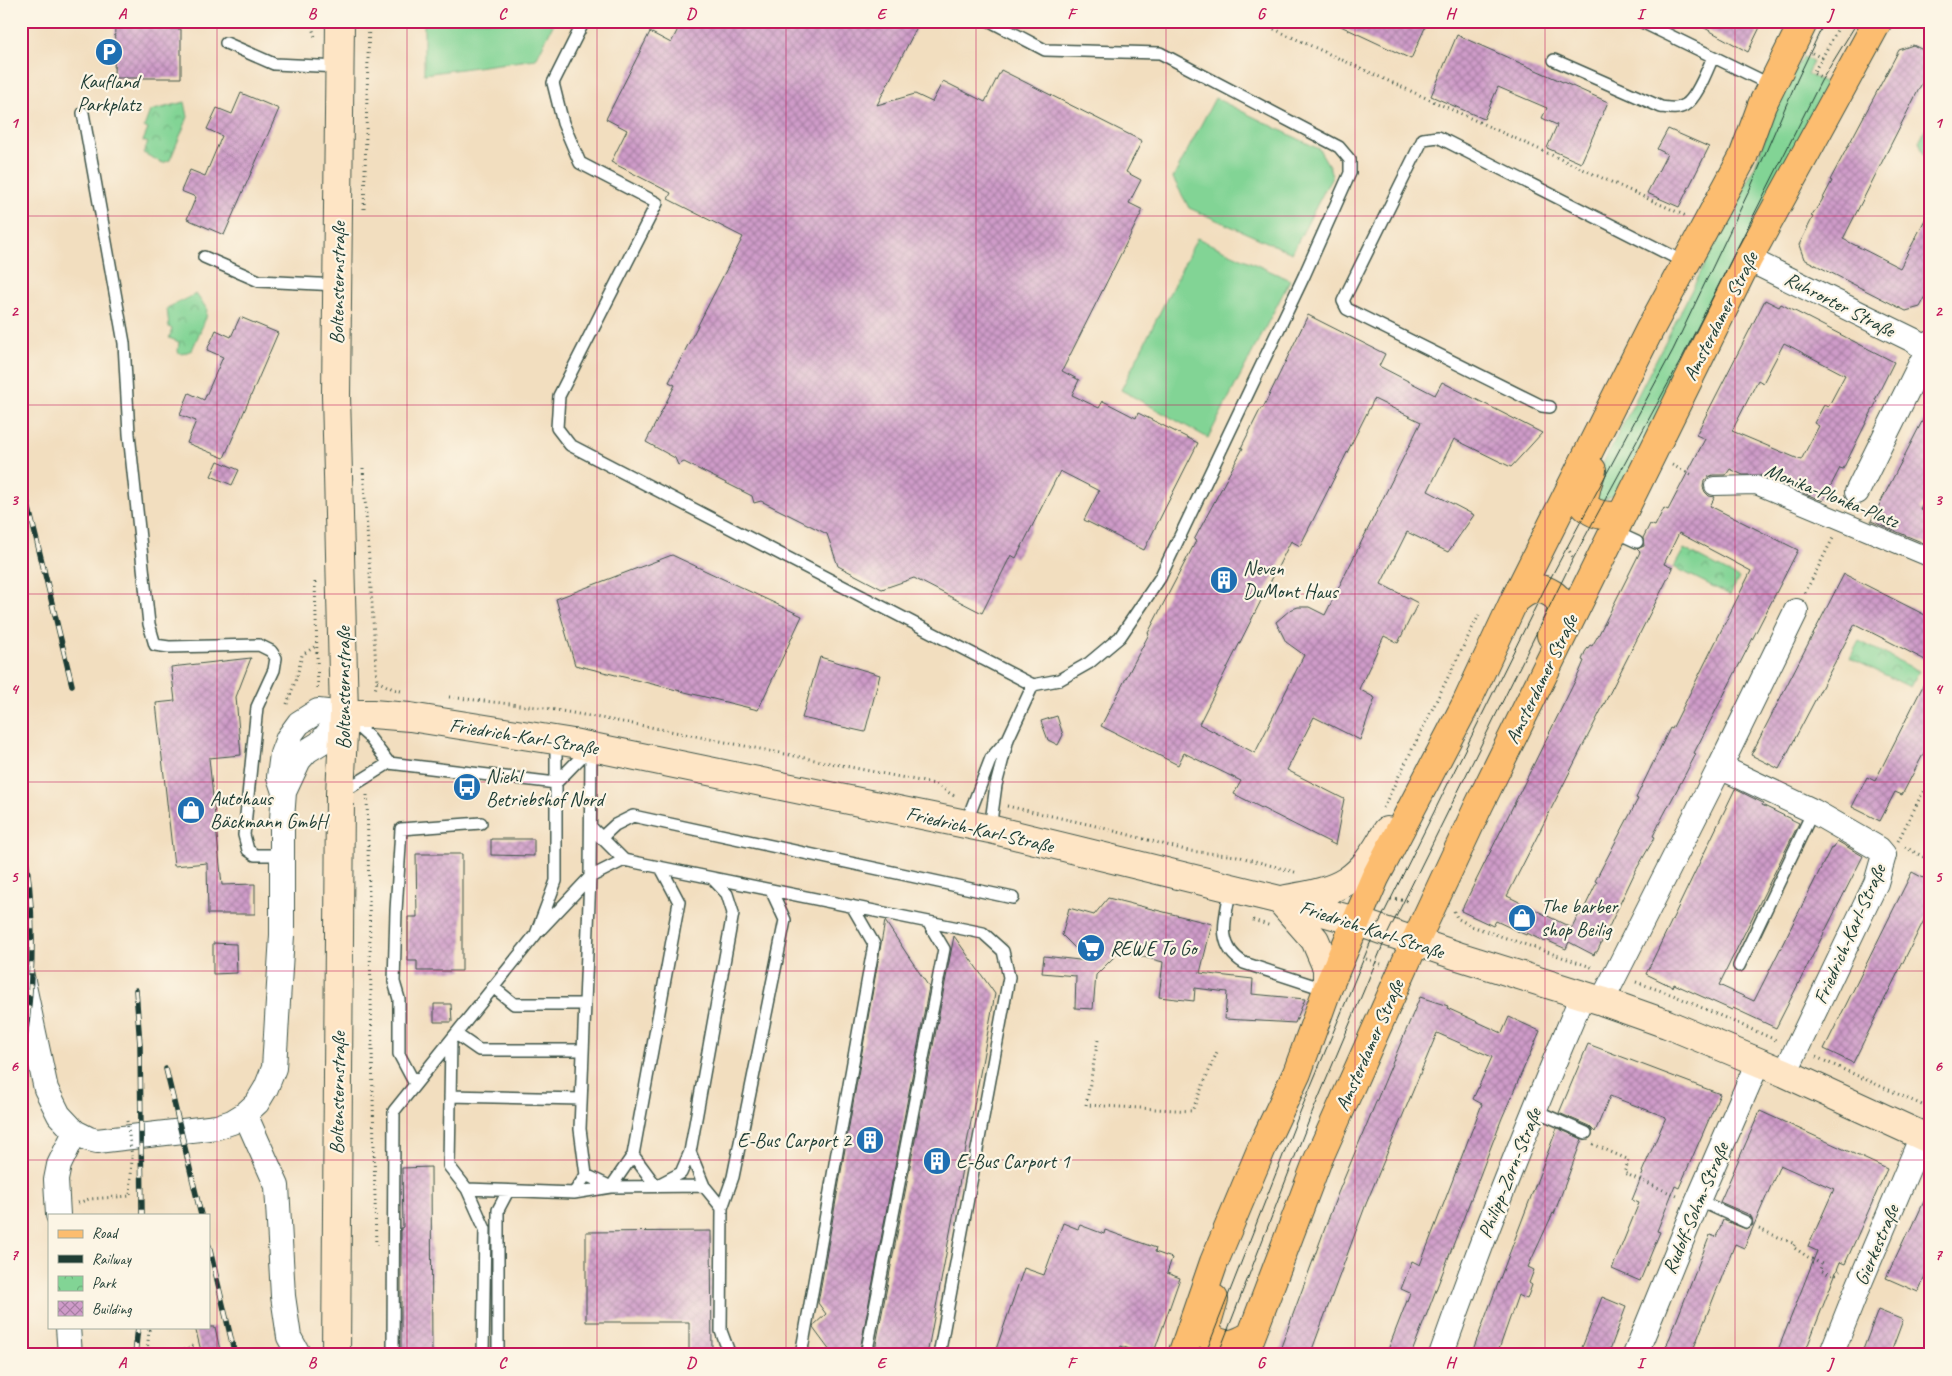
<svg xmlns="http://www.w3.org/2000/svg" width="1952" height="1376" viewBox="0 0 1952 1376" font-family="Caveat,sans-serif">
	<defs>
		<pattern id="park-crowns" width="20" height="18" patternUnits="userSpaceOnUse" patternTransform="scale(1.25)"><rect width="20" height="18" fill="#82d495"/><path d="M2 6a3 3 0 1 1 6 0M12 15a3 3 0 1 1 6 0" fill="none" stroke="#6aad7a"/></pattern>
		<pattern id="building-cross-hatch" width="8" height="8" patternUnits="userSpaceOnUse" patternTransform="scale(1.25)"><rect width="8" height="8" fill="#cf9bc9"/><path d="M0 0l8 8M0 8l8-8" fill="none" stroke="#a780a4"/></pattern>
	</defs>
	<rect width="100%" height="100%" fill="#fcf5e5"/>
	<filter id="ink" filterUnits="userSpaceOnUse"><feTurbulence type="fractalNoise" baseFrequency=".02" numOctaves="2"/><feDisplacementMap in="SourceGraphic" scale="10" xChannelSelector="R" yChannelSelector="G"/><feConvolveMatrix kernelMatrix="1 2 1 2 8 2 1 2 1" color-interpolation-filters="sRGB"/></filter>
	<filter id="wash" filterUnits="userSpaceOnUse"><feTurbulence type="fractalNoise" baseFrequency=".0096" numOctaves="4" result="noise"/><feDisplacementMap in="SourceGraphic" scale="20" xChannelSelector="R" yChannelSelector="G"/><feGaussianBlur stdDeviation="1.12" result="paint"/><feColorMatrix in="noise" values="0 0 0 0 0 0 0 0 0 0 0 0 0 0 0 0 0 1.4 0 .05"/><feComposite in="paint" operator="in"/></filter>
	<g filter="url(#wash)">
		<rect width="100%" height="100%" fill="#f2debf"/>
		<path fill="#82d495" stroke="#508864" d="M424,21H555L536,59L424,74Z
			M1803,57L1813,61L1807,74L1835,87L1626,478C1619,490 1613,498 1598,502L1592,485L1755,166L1791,67L1797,68Z
			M1215,98L1319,149L1329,166L1332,176L1292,253L1189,208L1173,178Z
			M1197,238L1290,280L1208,438L1121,390Z"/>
		<path fill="url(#park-crowns)" stroke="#508864" d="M185,102L188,117L170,160L163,163L143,153L148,143L143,141L148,129L144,127L150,111Z
			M1930,120L1931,121V158L1924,155L1919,141Z
			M196,294L207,309L206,318L192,350L182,354L178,352L179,342L169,338L172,329L169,327L167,308Z
			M1684,549L1739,578L1730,595L1674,567Z
			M1859,641L1919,671L1910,687L1850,658Z"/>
		<g id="blocks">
			<path fill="url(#building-cross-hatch)" fill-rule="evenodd" d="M115,21H163V29H181V78H114Z
				M682,21H920L877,105L915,94L932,102L943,81L985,102L1001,70L1142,141L1126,172L1141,180L1129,203L1143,210L1062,371L1079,380L1072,395L1099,408L1103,401L1136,418L1138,413L1198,443L1144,550L1084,520L1099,491L1060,471L1016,558L1011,555L982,613L914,578L882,589L838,566L827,534L761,501L754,503L752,496L684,462L678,465L675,458L646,442L675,385L669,382L743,237L668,199L671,193L611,162L627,130L606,119L650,32L671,43Z
				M1330,21H1428L1411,59Z
				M1692,21H1763L1748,52Z
				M1457,35L1608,102L1581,163L1547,148L1557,125L1542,118L1547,108L1498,87L1484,119L1431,96Z
				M1913,45L1931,54V85L1923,81L1843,239L1900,268L1931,208V287L1920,307L1906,311L1804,259L1799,245L1813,217L1811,216L1821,202L1832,181L1830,180L1899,50Z
				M241,93L279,109L224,235L187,219L196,197L181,191L190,170L205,176L222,136L207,129L217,108L232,114Z
				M1668,129L1709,147L1679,207L1647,193L1667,154L1657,149Z
				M1765,300L1779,307L1781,304L1894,362L1875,400L1877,401L1843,469L1840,468L1823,501L1760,475H1743L1730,469L1726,475H1713L1708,477L1704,481L1703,487L1705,492L1709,496L1715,497L1710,506L1798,550L1694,753L1696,754L1663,816L1653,836L1655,837L1636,870L1597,952H1595L1594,955L1569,942L1566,949L1546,940L1545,942L1527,933L1526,935L1496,921L1493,926L1461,911L1579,673L1584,661L1582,660L1585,652L1590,645L1592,646L1599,634L1640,552L1637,549L1644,546L1643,538L1650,524L1655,526L1664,508L1668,510L1705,439L1696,435ZM1784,343L1845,375L1828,407L1824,405L1814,423L1819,426L1801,460L1732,431L1758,380L1763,383ZM1679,533L1751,571L1672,729L1670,728L1636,798L1638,799L1595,881L1597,882L1581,915L1579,914L1572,928L1507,896L1673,568L1664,564Z
				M1308,315L1385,354L1379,366L1435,395L1442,382L1542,433L1511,467L1454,439L1428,491L1474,515L1448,552L1407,532L1381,584L1418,603L1398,643L1384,636L1359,689L1375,698L1360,740L1314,717L1287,770L1344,799L1335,845L1234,794L1241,781L1184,753L1178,765L1101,726L1149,634L1148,633L1196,541L1194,540L1243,448H1241L1261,408H1263ZM1374,399L1421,422L1325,615L1309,607H1298L1290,610L1276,622L1286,642L1304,655L1255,753L1199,724L1291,541L1300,546Z
				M240,317L278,333L224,458L187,443L196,421L180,415L189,393L204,400L223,357L207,350L216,330L231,337Z
				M1931,404V487L1920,509L1931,514V546L1871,521Z
				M218,461L239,470L232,485L211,476Z
				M672,555L802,616L758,710L575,665L556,599Z
				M1844,574L1931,618V663L1855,624L1779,769L1751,755Z
				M820,657L880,675L865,732L802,718Z
				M251,658L236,697L241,755L209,758L222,885L255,884V914H208L207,863L174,866L156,703L175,701L171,667Z
				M1931,670V739L1902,795L1895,792L1880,821L1852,807L1867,777L1875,781Z
				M1057,716L1063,735L1058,745L1048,740L1041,721Z
				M1735,789L1763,803L1762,805L1799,823L1719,985L1754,1001L1831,848L1833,849L1837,841L1863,856L1776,1028L1733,1008L1732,1010L1674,984L1673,987L1646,974Z
				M491,839H534V856L491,855Z
				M416,854H462V971H417V961H408V917H417Z
				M1912,872L1931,882V906L1853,1063L1824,1049Z
				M1108,898L1212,924L1200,973L1253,979L1252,994L1305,999L1295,1023L1225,1019L1227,992L1195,988L1194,1001L1159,997L1163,962L1120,951L1096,975L1093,1009L1075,1008L1076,976L1042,973L1044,956L1088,961L1062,935L1069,908L1094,915Z
				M885,921L929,987L859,1355H833L813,1328L814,1325L826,1314L818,1303Z
				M954,936L995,994L927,1355H874Z
				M213,943L236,944L237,973L213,974Z
				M1420,997L1448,1006L1447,1008L1502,1033L1509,1017L1540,1031L1502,1118L1411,1355H1386L1410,1293L1401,1289L1412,1261L1420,1265L1482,1104L1473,1099L1492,1057L1437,1033L1366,1204L1310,1355H1278L1338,1193Z
				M434,1004H451L452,1022H434Z
				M1588,1044L1720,1094L1679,1188L1675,1186L1657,1231L1660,1232L1640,1281L1612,1269L1639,1203L1632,1200L1643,1173L1642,1172L1666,1117L1610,1096L1595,1132L1589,1126L1559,1113Z
				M1760,1111L1887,1169L1845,1264L1840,1262L1804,1355H1776L1817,1251L1808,1247L1834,1189L1780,1165L1744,1248L1735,1244L1691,1355H1663L1710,1235L1716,1237L1723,1220L1746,1229L1753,1225L1752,1218L1750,1215L1720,1202Z
				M1557,1128L1582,1139L1554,1214L1553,1213L1528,1267L1534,1270L1529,1283L1532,1285L1527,1299L1518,1295L1497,1355H1471Z
				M431,1167L432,1355H401V1228L403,1227L402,1168Z
				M1931,1186V1264L1918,1292L1886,1278L1908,1231L1910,1232Z
				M1063,1223L1078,1229L1080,1225L1104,1234L1105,1230L1156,1248L1155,1252L1172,1258L1167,1273L1180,1278L1153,1355H1147L1121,1346L1118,1355H994L1024,1268L1044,1275Z
				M711,1231L712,1355H689V1322H586V1232Z
				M1602,1297L1626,1307L1608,1355H1579Z
				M1878,1310L1903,1320L1890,1355H1861Z
				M195,1327H215L221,1355H202Z"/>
		</g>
	</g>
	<g filter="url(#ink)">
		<use href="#blocks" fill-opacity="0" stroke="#3f5549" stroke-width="1"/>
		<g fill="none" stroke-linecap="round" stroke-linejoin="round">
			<defs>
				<path id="service" d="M584,21L553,83L563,123L580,163L657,203L559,396L557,428L570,445L1033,685
					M1640,21L1771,85
					M226,43L274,64L340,67
					M1554,60L1661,107C1669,108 1677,110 1685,105C1697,98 1707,70 1713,57
					M83,113L124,343L129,434L149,624L155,645L169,647L259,645L271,651L276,658L274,670L257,707L244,835L248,850L255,855H282
					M204,257L259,281L337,285
					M1550,407L1542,406L1347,309L1343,301L1423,139L1438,137L1686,263
					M1613,531L1637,542
					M348,718L369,737L389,763
					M556,741V881L536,934L451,1040L449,1166L467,1189L574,1193L586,1175L580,1129L590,877L591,747
					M341,793L389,763L556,783L590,748
					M966,823L991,758L1005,742
					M591,827L624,860L983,933L1003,951L1009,977L939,1355
					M990,829L996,785L1008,739L1033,685L1059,680L1089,663L1120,637L1160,578L1304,276L1350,173V160L1339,147L1160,53L1045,50L990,21
					M601,838L615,825L633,816L1013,898
					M661,868L679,902L633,1155L656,1186L681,1173L690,1152
					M712,878L727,894L733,913L690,1152L704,1186L722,1208L721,1331L730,1355
					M1231,887C1226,916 1214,945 1244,963L1327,990
					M540,930L590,877L624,860
					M1739,966L1813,811
					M493,987L514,1004H585
					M456,1034L479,1050H583
					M415,1084L399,1054V999L394,982L396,911L401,829L481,823
					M450,1096L581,1099
					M1534,1110L1586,1133
					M586,1175L611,1187L704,1186
					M467,1189L485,1229L483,1355
					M574,1193L611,1187L633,1155
					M1698,1200L1746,1222
					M722,1208L733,1177L785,920L771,890
					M393,1355L394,1111L451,1040
					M498,1355V1210L508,1191
					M801,1355L874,944L852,906
					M866,1355L944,949L928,922"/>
				<path id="pedestrian" d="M1714,486L1756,485L1931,558"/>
				<path id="minor" d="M1748,259L1913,340L1931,353
					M1857,492L1931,343
					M1720,767L1796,611
					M284,792L299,760L307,751L320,743L344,714
					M21,972L46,1089L59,1115L75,1132L89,1139L97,1141L217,1127L232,1122L245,1114L257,1103L266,1088L274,1068L282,935V819L284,792L279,777L282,754L288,738L299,723L318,711L344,714
					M1602,1001L1720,767L1813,811L1879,849L1884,855L1876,883L1785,1073
					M245,1114L277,1186L283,1296L289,1337L299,1355
					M58,1215L56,1180L59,1165L75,1132
					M68,1327L70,1355
					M1441,1355C1484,1233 1532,1113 1583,994
					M1635,1355L1696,1205L1758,1062
					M1831,1355L1856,1292L1922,1136"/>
				<path id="secondary" d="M344,714H372L410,717L573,743L990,829L1280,900L1355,921L1458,956L1602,1001L1667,1024L1785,1073L1931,1140
					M1286,899C1342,890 1359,882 1387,831
					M1280,900L1315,940L1327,968V990
					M336,1355L340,794L344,714L336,395L340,21"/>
				<path id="primary" d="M1592,470L1587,485L1583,504C1593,516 1607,517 1621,515
					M1514,601C1520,596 1527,590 1535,589C1546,588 1561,596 1561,609C1561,618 1555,627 1551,635
					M1214,1299L1206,1326L1210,1337C1225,1349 1236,1344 1250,1336
					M1182,1355L1214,1262L1264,1143L1297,1073L1327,990L1375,878L1466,704L1514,601L1649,331L1743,157L1762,105L1804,21
					M1244,1355L1317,1162L1415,942L1479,805L1748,259L1878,21"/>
			</defs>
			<use href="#service" stroke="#3f5549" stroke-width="14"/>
			<use href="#pedestrian" stroke="#3f5549" stroke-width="20"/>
			<use href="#minor" stroke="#3f5549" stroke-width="26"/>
			<use href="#secondary" stroke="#3f5549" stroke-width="30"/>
			<use href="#primary" stroke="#3f5549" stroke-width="30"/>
			<path stroke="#3f5549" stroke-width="3" stroke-dasharray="1 4" stroke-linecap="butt" d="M310,21L315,37
				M1263,21V24L1686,216
				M1812,53L1822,58L1813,73L1823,78
				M1822,58L1842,21
				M364,209L369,21
				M1672,465L1692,475
				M363,468L377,681L375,691
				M1567,547L1574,559
				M315,582L318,690
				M1805,593L1834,536
				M377,681L393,689L401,691
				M449,697L545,708L650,727L935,784L956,797
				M287,704L297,676L302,655L316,646
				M367,795L376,1249
				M1007,806L1092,825L1189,851L1237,856L1298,873
				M1383,808L1479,615
				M1898,841L1931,776
				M1905,847L1931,861
				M1391,899L1410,901
				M1454,911L1457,918L1471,926L1594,968
				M1253,920L1271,926
				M1366,959L1381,964
				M1636,982L1673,995L1778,1041
				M1098,1040L1086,1105L1192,1111L1217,1052
				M1816,1057L1931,1109
				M1593,1144L1629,1160L1624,1173L1677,1196
				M78,1203L89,1199L130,1196L132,1157
				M1759,1229L1795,1244L1793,1247L1808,1257L1822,1264L1820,1270L1833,1276L1840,1271
				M146,1327V1329L149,1330L147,1353C162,1354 177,1351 191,1348L195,1342"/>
			<use href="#service" stroke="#fff" stroke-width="11"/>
			<use href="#pedestrian" stroke="#fff" stroke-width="18"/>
			<use href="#minor" stroke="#fff" stroke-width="24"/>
			<use href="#secondary" stroke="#fee5c5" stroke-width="28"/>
			<use href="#primary" stroke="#fcbd6f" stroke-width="28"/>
			<path stroke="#1f3d34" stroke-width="1" d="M1205,1355L1298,1117L1376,929L1544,590L1673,350L1749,191L1797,80L1825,21
				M1218,1355L1308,1123L1388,933L1573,559L1683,356L1821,81L1858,21"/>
			<defs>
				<path id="rail" d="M21,476L72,685
					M21,831C37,906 34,988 21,1064
					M136,990L140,1045L142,1215
					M166,1069L201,1215
					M209,1246L235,1355
					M135,1355L138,1327"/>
			</defs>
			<use href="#rail" stroke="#1f3d34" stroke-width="5.5"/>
			<use href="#rail" stroke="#fcf5e5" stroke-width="4" stroke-dasharray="11" stroke-linecap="butt"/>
			<path stroke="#3f5549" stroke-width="3" stroke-dasharray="1 4" stroke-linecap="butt" d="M127,1121L132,1156"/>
		</g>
	</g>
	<path fill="none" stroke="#c2185b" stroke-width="1" stroke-opacity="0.55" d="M217,21V1355M407,21V1355M597,21V1355M786,21V1355M976,21V1355M1166,21V1355M1355,21V1355M1545,21V1355M1735,21V1355M21,216H1931M21,405H1931M21,594H1931M21,782H1931M21,971H1931M21,1160H1931"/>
	<defs>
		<symbol id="parking-disc" viewBox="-11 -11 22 22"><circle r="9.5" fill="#1f6fb2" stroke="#fcf5e5"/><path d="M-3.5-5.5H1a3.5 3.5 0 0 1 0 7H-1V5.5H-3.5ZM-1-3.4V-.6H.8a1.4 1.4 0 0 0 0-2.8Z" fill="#fff"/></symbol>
		<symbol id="building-disc" viewBox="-11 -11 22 22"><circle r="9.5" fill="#1f6fb2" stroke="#fcf5e5"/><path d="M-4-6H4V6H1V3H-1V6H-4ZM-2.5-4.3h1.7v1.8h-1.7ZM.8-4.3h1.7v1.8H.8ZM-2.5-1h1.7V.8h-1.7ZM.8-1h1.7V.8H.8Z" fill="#fff"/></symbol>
		<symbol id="bus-disc" viewBox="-11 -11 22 22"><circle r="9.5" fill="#1f6fb2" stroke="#fcf5e5"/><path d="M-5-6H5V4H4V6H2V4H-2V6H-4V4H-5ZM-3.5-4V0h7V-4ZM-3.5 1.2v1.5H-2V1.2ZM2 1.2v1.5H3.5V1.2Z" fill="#fff"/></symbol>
		<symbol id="shop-disc" viewBox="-11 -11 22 22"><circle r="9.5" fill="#1f6fb2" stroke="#fcf5e5"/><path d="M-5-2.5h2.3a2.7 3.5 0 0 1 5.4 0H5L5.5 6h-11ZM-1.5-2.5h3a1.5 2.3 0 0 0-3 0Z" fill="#fff"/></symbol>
		<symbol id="supermarket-disc" viewBox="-11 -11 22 22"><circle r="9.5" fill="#1f6fb2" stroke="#fcf5e5"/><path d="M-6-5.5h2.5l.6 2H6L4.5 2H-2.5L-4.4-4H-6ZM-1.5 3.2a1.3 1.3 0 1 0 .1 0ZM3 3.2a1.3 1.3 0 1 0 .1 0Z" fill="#fff"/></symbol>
	</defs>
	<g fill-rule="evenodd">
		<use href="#parking-disc" x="93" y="36" width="32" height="32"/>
		<use href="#building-disc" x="1208" y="564" width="32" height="32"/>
		<use href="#bus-disc" x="451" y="771" width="32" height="32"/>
		<use href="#shop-disc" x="175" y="794" width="32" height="32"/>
		<use href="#shop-disc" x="1506" y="902" width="32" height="32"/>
		<use href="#supermarket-disc" x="1075" y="932" width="32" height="32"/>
		<use href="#building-disc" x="854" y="1124" width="32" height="32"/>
		<use href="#building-disc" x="921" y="1145" width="32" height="32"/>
	</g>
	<g text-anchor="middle" stroke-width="4.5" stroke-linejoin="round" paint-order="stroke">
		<g font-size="20" fill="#1f3d34" stroke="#fcf5e5" text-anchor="start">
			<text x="109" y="88" text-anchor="middle">Kaufland<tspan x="109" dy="23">Parkplatz</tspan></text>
			<text x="1243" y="575">Neven<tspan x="1243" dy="23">DuMont Haus</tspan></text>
			<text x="486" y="783">Niehl<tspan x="486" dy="23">Betriebshof Nord</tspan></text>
			<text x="210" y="805">Autohaus<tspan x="210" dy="23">Bäckmann GmbH</tspan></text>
			<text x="1541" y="913">The barber<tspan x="1541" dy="23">shop Beilig</tspan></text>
			<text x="1110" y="955">REWE To Go</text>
			<text x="851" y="1147" text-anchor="end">E-Bus Carport 2</text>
			<text x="956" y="1168">E-Bus Carport 1</text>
		</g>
		<g font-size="20" fill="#1f3d34" stroke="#fcf5e5">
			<text transform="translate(337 283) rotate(-89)" y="7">Boltensternstraße</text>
			<text transform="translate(1840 304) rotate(27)" y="7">Ruhrorter Straße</text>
			<text transform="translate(1720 316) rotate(-63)" y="7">Amsterdamer Straße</text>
			<text transform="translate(1832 495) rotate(22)" y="7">Monika-Plonka-Platz</text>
			<text transform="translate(1541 679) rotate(-64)" y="7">Amsterdamer Straße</text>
			<text transform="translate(343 688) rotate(-90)" y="7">Boltensternstraße</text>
			<text transform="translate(524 736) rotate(9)" y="7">Friedrich-Karl-Straße</text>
			<text transform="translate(980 829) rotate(13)" y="7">Friedrich-Karl-Straße</text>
			<text transform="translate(1372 929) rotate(18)" y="7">Friedrich-Karl-Straße</text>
			<text transform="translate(1849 934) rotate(-66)" y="7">Friedrich-Karl-Straße</text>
			<text transform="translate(1369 1045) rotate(-66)" y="7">Amsterdamer Straße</text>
			<text transform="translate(337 1093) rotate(-89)" y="7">Boltensternstraße</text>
			<text transform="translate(1509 1173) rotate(-68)" y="7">Philipp-Zorn-Straße</text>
			<text transform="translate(1695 1208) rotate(-67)" y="7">Rudolf-Sohm-Straße</text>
			<text transform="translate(1876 1245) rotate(-67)" y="7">Gierkestraße</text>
		</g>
	</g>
	<rect width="1952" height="1376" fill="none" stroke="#fcf5e5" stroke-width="55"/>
	<rect x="48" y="1214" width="162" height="115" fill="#fcf5e5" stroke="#a4ab9e"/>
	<rect x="58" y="1230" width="25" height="8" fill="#fcbd6f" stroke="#a4ab9e"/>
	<text x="92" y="1238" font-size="15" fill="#1f3d34">Road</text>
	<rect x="58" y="1255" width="25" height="8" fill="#1f3d34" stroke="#a4ab9e"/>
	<text x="92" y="1264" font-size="15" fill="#1f3d34">Railway</text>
	<rect x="58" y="1276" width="25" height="15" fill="url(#park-crowns)" stroke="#a4ab9e"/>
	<text x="92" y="1288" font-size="15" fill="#1f3d34">Park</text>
	<rect x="58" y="1301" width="25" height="15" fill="url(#building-cross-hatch)" stroke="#a4ab9e"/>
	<text x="92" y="1314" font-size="15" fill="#1f3d34">Building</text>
	<rect x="28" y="28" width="1896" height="1320" fill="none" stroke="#c2185b" stroke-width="2"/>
	<g font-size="16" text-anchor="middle" font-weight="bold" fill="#c2185b">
		<text x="122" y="19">A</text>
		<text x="312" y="19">B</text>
		<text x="502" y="19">C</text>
		<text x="691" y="19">D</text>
		<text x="881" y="19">E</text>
		<text x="1071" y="19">F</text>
		<text x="1261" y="19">G</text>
		<text x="1450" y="19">H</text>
		<text x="1640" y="19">I</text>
		<text x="1830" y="19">J</text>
		<text x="14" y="128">1</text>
		<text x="1938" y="128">1</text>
		<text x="14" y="316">2</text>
		<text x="1938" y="316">2</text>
		<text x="14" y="505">3</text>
		<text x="1938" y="505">3</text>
		<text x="14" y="694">4</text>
		<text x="1938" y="694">4</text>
		<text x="14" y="882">5</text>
		<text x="1938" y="882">5</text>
		<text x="14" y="1071">6</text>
		<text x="1938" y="1071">6</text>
		<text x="14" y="1260">7</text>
		<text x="1938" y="1260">7</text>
		<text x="122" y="1368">A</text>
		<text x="312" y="1368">B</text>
		<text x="502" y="1368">C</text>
		<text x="691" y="1368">D</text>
		<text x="881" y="1368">E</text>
		<text x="1071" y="1368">F</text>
		<text x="1261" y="1368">G</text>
		<text x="1450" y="1368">H</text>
		<text x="1640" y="1368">I</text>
		<text x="1830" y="1368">J</text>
	</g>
</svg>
